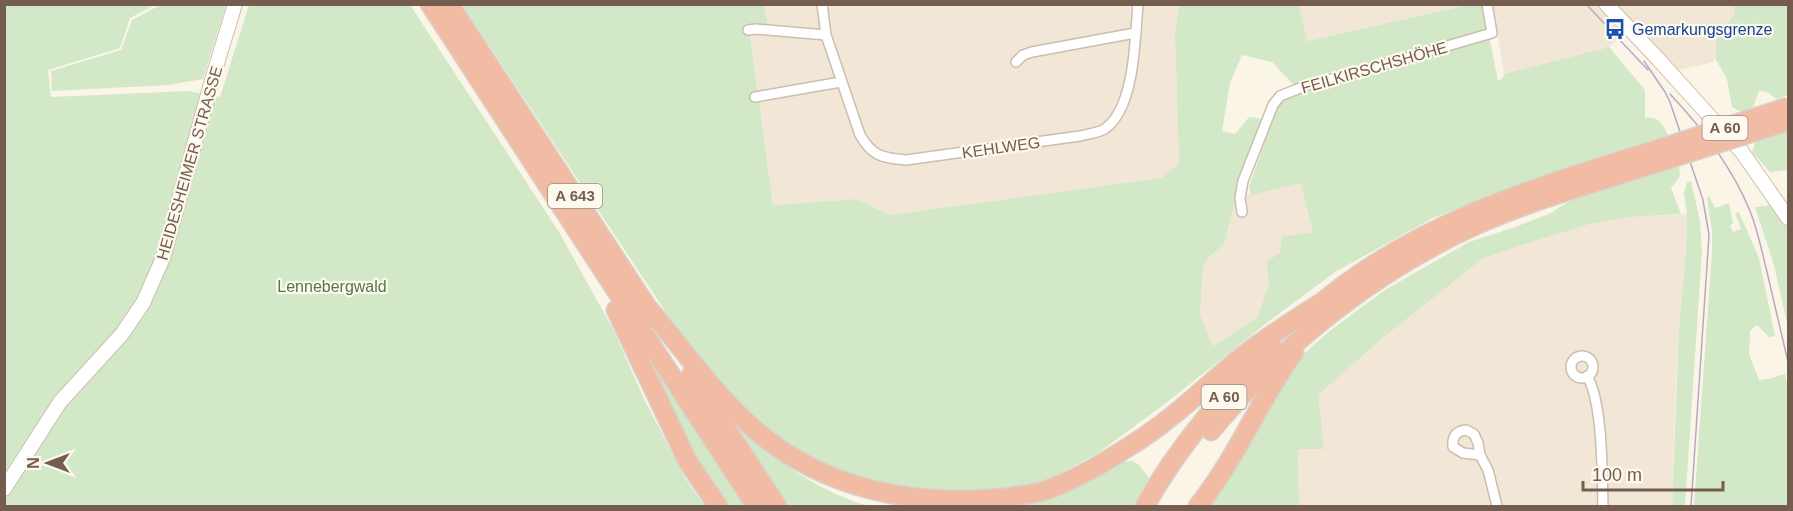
<svg xmlns="http://www.w3.org/2000/svg" width="1793" height="511" viewBox="0 0 1793 511" font-family="Arial,sans-serif">
	<rect width="100%" height="100%" fill="#fbf5e8"/>
	<path fill="#f2e7d7" d="M1299,4L1468,5L1306,41Z
		M1734,4L1735,13L1716,40L1714,62L1679,70L1635,24L1609,47L1504,74L1493,5Z
		M764,5H1179L1175,34L1179,164L1161,178L890,215L856,199L773,205L750,34L770,33Z
		M1300,183L1313,233L1281,253L1257,318L1213,346L1200,315L1203,265L1211,255L1224,245L1235,197Z
		M1687,214L1686,250L1679,328L1675,409L1672,506H1299L1298,449H1324L1317,395L1379,341L1482,259L1522,245L1590,224L1631,217Z"/>
	<path fill="#d2e8c7" fill-rule="evenodd" d="M4,5H155L130,18L120,48L48,70L51,97L188,91L220,97L249,5H410L559,232L614,331L644,399L685,478L705,506H5Z
		M160,5H226L203,79L168,85L52,91L51,71L121,50L132,20Z
		M462,5H764L770,34L750,35L773,205L856,199L890,215L1161,178L1179,164L1175,34L1179,5H1299L1307,41L1468,5H1483L1487,24L1485,32L1490,41L1498,81L1503,78L1504,74L1609,47L1645,90V118C1658,115 1663,125 1668,135L1518,184L1431,219L1335,272L1268,322L1166,403L1098,453L1046,481L999,492L955,497L851,479L798,454L761,425L717,382L679,332ZM1242,55L1272,62L1299,91C1287,95 1282,99 1276,110L1249,187L1251,195L1300,183L1313,232L1282,237L1280,253L1267,261L1269,284L1257,318L1213,346L1200,315L1203,265L1211,255L1224,245C1234,202 1246,161 1262,119L1249,117L1235,134L1222,131L1230,83Z
		M1734,5H1788V95L1777,99L1767,92L1759,91L1752,110L1744,113L1732,107L1727,79L1715,58L1716,40L1735,13Z
		M1788,131V170L1770,172L1752,152L1756,141Z
		M1679,165L1680,176L1671,188L1681,214L1631,217L1590,224L1522,245L1482,259L1379,341L1318,395L1324,449H1298L1299,506H1206L1280,382L1304,354L1326,334L1355,312L1385,290L1469,242L1515,227L1549,214L1573,199Z
		M1691,181L1700,221L1702,251L1685,506H1672L1679,328L1686,250L1687,214L1684,193L1687,182Z
		M1709,196L1715,208L1729,203L1733,223L1730,226L1733,232L1741,229L1735,213L1739,212L1759,258L1775,336L1769,337L1757,325L1750,331L1749,354L1759,380L1768,379L1785,374L1788,389V506H1694L1712,252V231L1707,198Z
		M1771,205L1774,206L1788,228V328L1774,265L1755,207Z
		M625,316L673,395L747,506H728C684,449 656,381 625,316Z
		M711,399C756,444 807,489 869,506H787Z
		M1133,461L1139,465L1149,478L1134,506H1026L1066,492L1121,462Z"/>
	<g fill="none" stroke-linecap="round" stroke-linejoin="round">
		<defs>
			<path id="street" d="M822,4L826,35L860,135C872,156 882,158 906,160L1080,136C1087,134 1100,133 1106,128C1135,106 1135,38 1138,4
				M748,30L756,29L826,35
				M1016,62L1023,55L1032,52L1135,33
				M755,97L841,82
				M1242,212L1240,198L1243,181L1273,105L1280,96L1310,84L1337,78L1492,33L1487,4
				M1571 367a11 11 0 1 1 22 0a11 11 0 1 1-22 0Z
				M1587,376C1603,402 1602,474 1603,506
				M1480,455L1463,453L1453,447C1452,437 1456,431 1466,430L1474,434L1478,443L1480,455L1488,470L1497,506"/>
			<path id="secondary" d="M1606,4L1658,59L1742,152L1788,218
				M4,489L60,402L122,334L143,303L163,258L212,80L235,4"/>
			<path id="highway" d="M430,4L756,506
				M449,4L655,319
				M649,309C683,349 714,394 753,428C832,498 940,511 1041,492C1074,481 1104,463 1133,444C1170,421 1202,390 1235,362C1262,340 1292,321 1321,303
				M616,310L688,462L718,506
				M1313,310C1412,223 1539,186 1662,148
				M691,375L777,506
				M1211,431C1283,344 1373,272 1476,225C1537,198 1603,180 1666,160
				M1145,506C1178,446 1224,394 1272,346
				M1198,506C1236,459 1259,401 1294,352"/>
		</defs>
		<use href="#street" stroke="#ccbdaf" stroke-width="12"/>
		<use href="#secondary" stroke="#cfbeac" stroke-width="16"/>
		<use href="#highway" stroke="#d8d2cd" stroke-width="21"/>
		<use href="#street" stroke="#fff" stroke-width="9"/>
		<use href="#secondary" stroke="#fff" stroke-width="14"/>
		<use href="#highway" stroke="#f1bca3" stroke-width="18"/>
		<path stroke="#b9a7c5" stroke-width="1.5" d="M1586,4L1648,70
			M1644,61L1665,92L1670,102L1703,200L1709,235L1691,506
			M1670,94C1703,129 1732,167 1750,211C1758,231 1762,252 1767,272C1774,302 1781,332 1788,362"/>
		<defs>
			<path id="highway-bridge" d="M1662,148L1788,107
				M1666,160L1788,121"/>
		</defs>
		<use href="#highway-bridge" stroke="#d8d2cd" stroke-width="21" stroke-linecap="butt"/>
		<use href="#highway-bridge" stroke="#f1bca3" stroke-width="18"/>
	</g>
	<defs>
		<symbol id="bus-bare" viewBox="-9 -9 18 18"><path d="M-5-6H5V4H4V6H2V4H-2V6H-4V4H-5ZM-3.5-4V0h7V-4ZM-3.5 1.2v1.5H-2V1.2ZM2 1.2v1.5H3.5V1.2Z" fill="#1a4fb4" stroke="#fef9ee" stroke-width="2.5" paint-order="stroke"/></symbol>
	</defs>
	<g fill-rule="evenodd">
		<use href="#bus-bare" x="1600" y="14" width="30" height="30"/>
	</g>
	<g text-anchor="middle" stroke-width="4.5" stroke-linejoin="round" paint-order="stroke">
		<g fill="#fef9ee" stroke="#9d8c7e" stroke-width="1.5">
			<rect x="1702.5" y="116" width="45" height="24" rx="4.5"/>
			<rect x="548" y="184" width="54" height="24" rx="4.5"/>
			<rect x="1201.5" y="385" width="45" height="24" rx="4.5"/>
		</g>
		<g font-size="15" font-weight="bold" fill="#745d4e">
			<text x="1725" y="133">A 60</text>
			<text x="575" y="201">A 643</text>
			<text x="1224" y="402">A 60</text>
		</g>
		<g font-size="16" fill="#164399" stroke="#fef9ee" text-anchor="start">
			<text x="1632" y="35">Gemarkungsgrenze</text>
		</g>
		<g font-size="16" fill="#745d4e" stroke="#fef9ee">
			<text transform="translate(1374 67) rotate(-16)" y="6">FEILKIRSCHSHÖHE</text>
			<text transform="translate(1001 147) rotate(-8)" y="6">KEHLWEG</text>
			<text transform="translate(189 163) rotate(-74)" y="6">HEIDESHEIMER STRASSE</text>
		</g>
		<g font-size="16" fill="#527846" stroke="#fef9ee">
			<text x="332" y="292">Lennebergwald</text>
		</g>
	</g>
	<rect width="1793" height="511" fill="none" stroke="#745d4e" stroke-width="12"/>
	<g transform="translate(48 463) rotate(270)" stroke="#fef9ee" stroke-width="4.5" paint-order="stroke">
	<path d="M0-4.5L10 22L0 15L-10 22Z" fill="#745d4e"/>
	<text y="-9" font-size="16" font-weight="bold" text-anchor="middle" fill="#745d4e">N</text>
	</g>
	<path d="M1583 481v9h140v-9" fill="none" stroke="#745d4e" stroke-width="3"/>
	<text x="1592" y="481" font-size="18" fill="#745d4e" stroke="#fef9ee" stroke-width="4.5" paint-order="stroke">100 m</text>
</svg>
